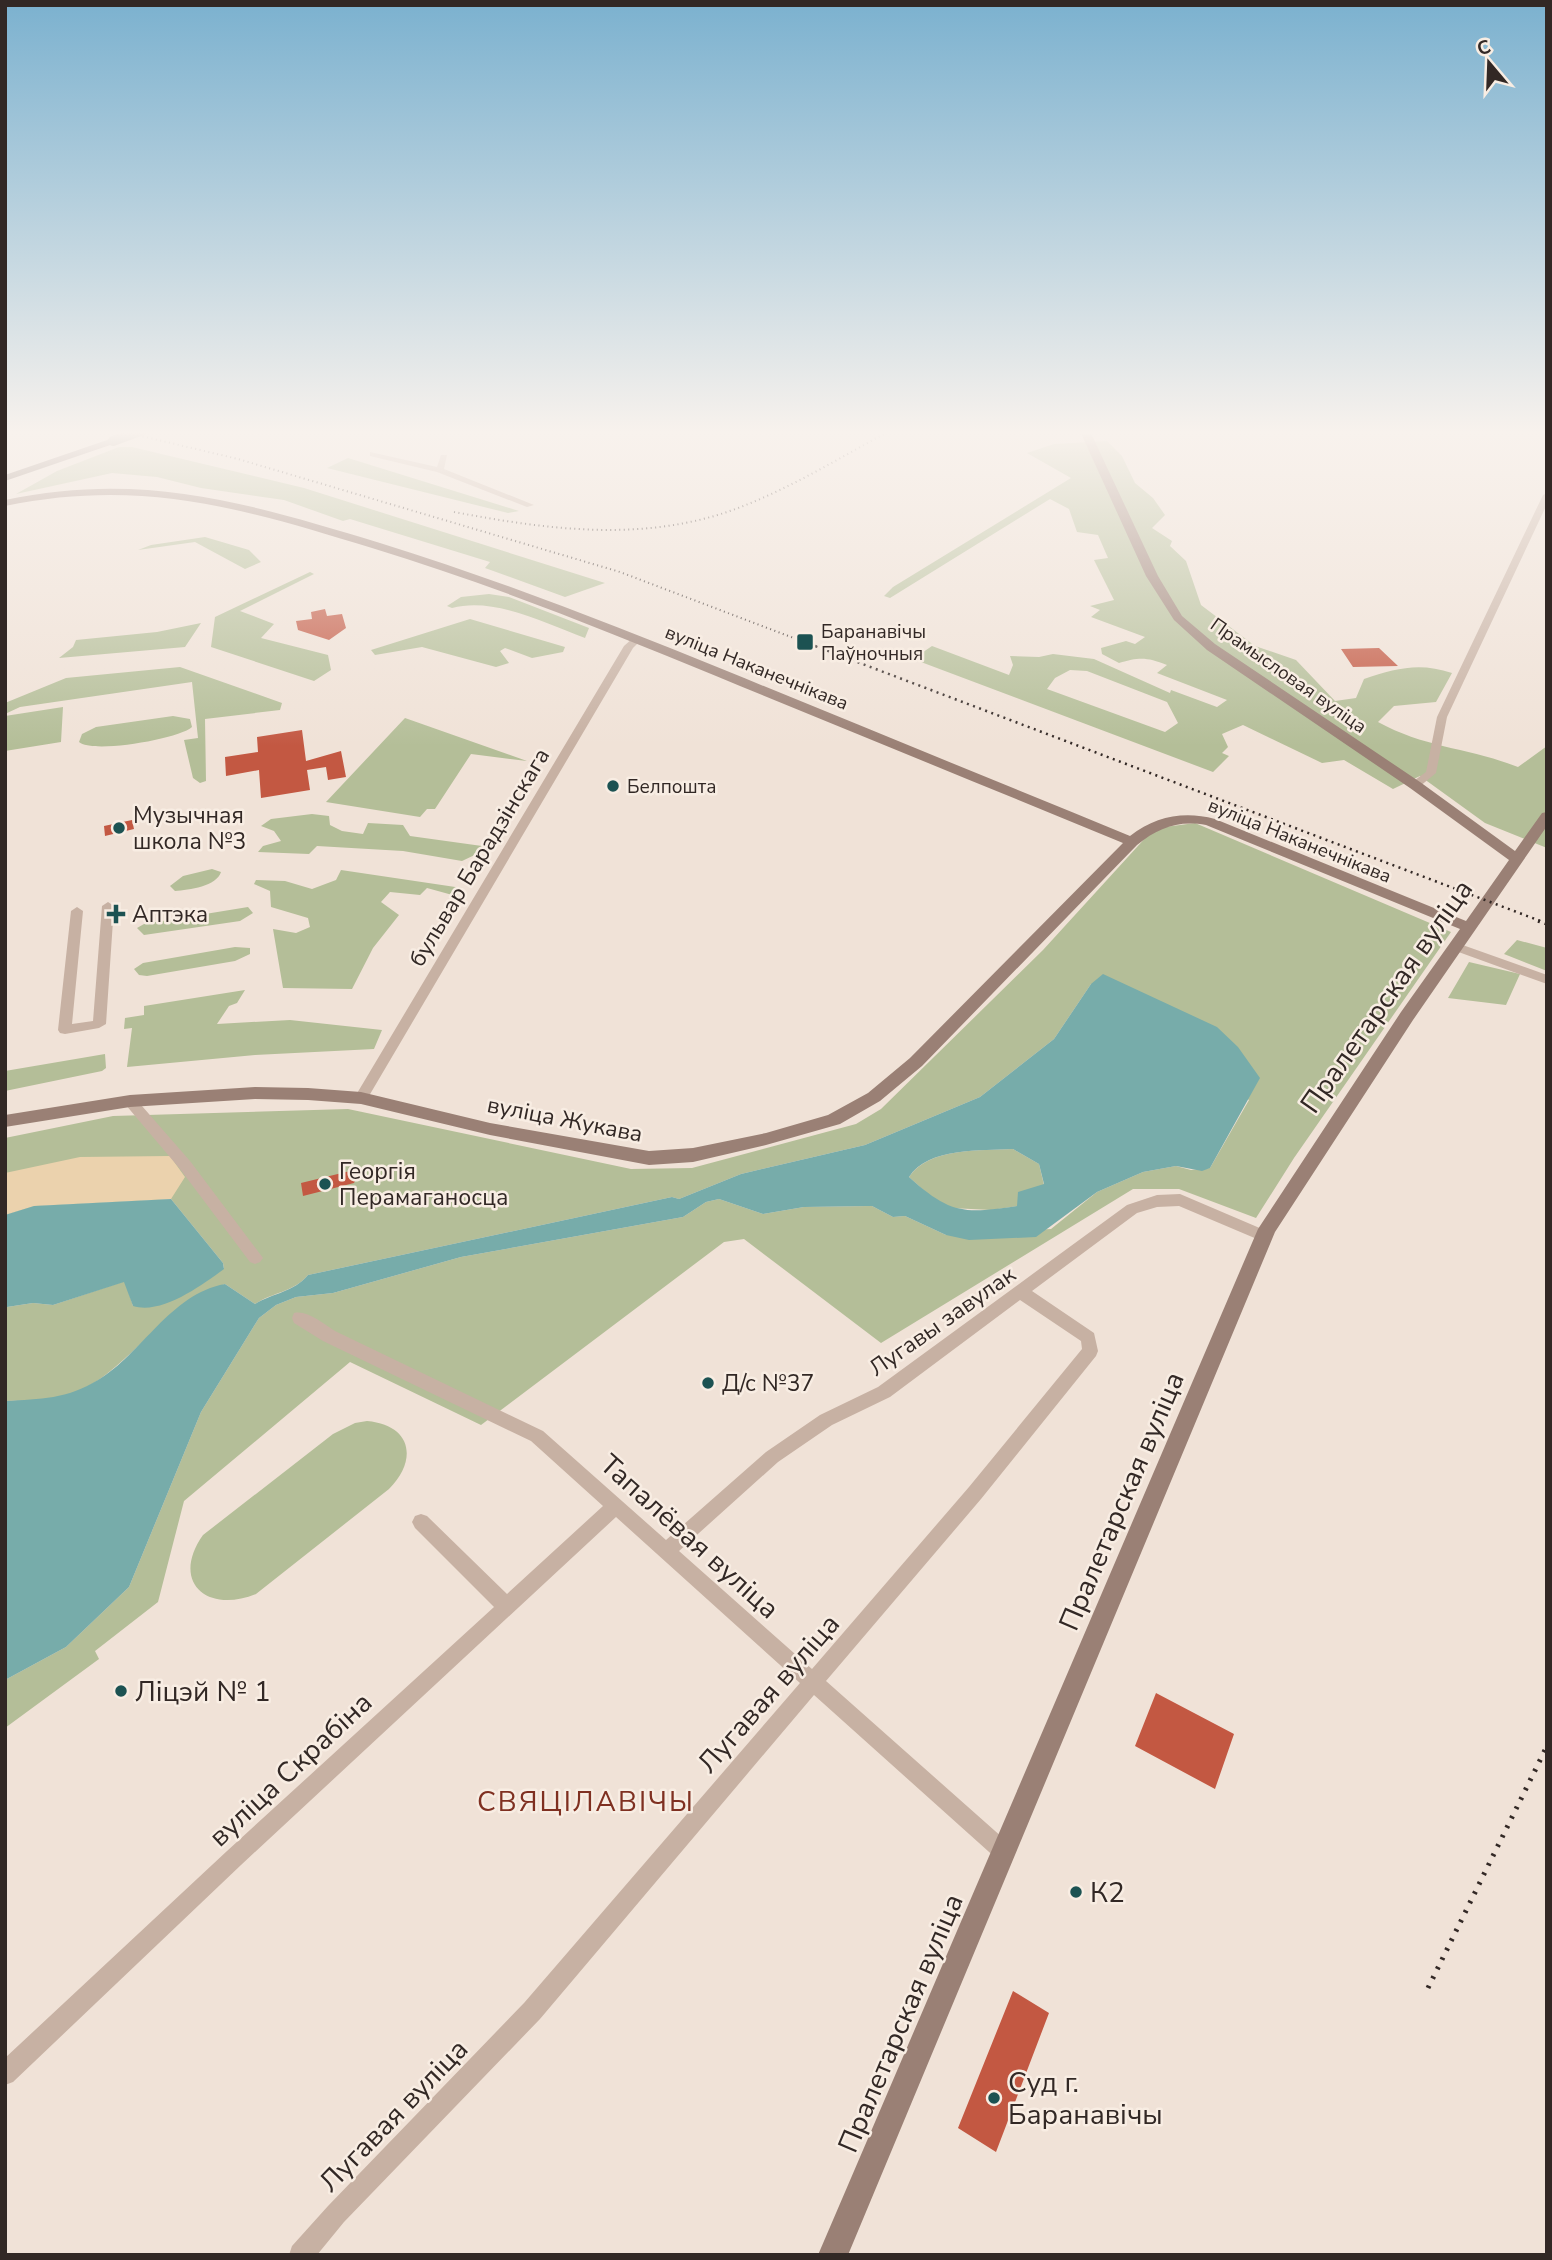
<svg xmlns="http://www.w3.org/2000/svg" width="1552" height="2260" viewBox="0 0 1552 2260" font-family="'Nunito Sans',sans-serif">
	<rect width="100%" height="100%" fill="#f0e2d7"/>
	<path fill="#b4be98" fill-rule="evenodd" d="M1107,441L1122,456L1135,483L1153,498L1165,515L1152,528L1172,541L1170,546L1186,561L1201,605L1255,646L1296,660L1335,701L1356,698L1364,679C1396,668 1420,662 1452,673L1436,702L1394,706L1378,722C1425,748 1470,748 1518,767L1547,746V848L1485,823L1420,776L1393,789L1344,760L1322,763L1243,725L1222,734L1228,747L1222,753L1229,756L1213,772L913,659L932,646L1009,675L1013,665L1010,656L1039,657L1053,654L1094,659L1170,693L1171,690L1217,707L1227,700L1157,673L1167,665C1147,657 1139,657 1119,663L1102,654L1101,648L1126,641L1135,644L1145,637L1091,617L1100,610L1090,606L1114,600L1094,560L1108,558L1098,535L1077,532L1069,509L1050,499L890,598L884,596L893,587L1071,478L1027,453L1054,444ZM1070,670L1087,671L1167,702L1178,723L1165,732L1047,689L1055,678Z
		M119,447H132L304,488L605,583L565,597L485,568L490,562L350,519L343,521L284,500L201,488L157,477L112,473L16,494L57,471Z
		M348,458L519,511L508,513L327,468Z
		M205,537L249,550L261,562L245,569L195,542L138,550L151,545Z
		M310,572L314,574L240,611L274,624L261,638L328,655L331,670L314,681L211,647L215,617Z
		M489,594L509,597L589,628L585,638C544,623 495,597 452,608L447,606L461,597Z
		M470,619L565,647L563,652L532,658L505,648L500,651L509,663L496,667L422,647L375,655L371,650Z
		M201,623L185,647L59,658L73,647L76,640L157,632Z
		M180,667L282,703L280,710L205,719L206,781L200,783L193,778L184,740L198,738L192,682L20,707L5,714V703L66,678Z
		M63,707L61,742L5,751V716Z
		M173,716L190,719L192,727C179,739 92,754 79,742L82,734L96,727Z
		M405,718L527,761L471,754L435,809H427L420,817L326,802Z
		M312,814L329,816L330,825L342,831L363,834L368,823L403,825L410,836L482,846L481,852L462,861L403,851L317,846L309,854L258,852L263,846L281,841L274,831L261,826L271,819Z
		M1195,823L1451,932L1294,1158L1256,1218L1179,1189H1133L881,1343L744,1239L724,1242L481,1425L350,1362L184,1501L158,1602L95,1651L99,1659L5,1728V1680L66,1647L129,1587L201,1412L259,1318L276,1305L296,1297L333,1293L461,1257L683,1217L706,1202L719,1199L763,1214L804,1207L872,1206L893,1217L905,1216L946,1235L1051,1229L1097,1192L1143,1172L1176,1166L1191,1170L1210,1168L1249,1100L1091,984L1054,1039L980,1097L865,1145L741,1174L679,1199L672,1197L308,1275C294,1292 273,1292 255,1304L225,1284C158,1306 122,1384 59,1398C42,1402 22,1400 5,1401L7,1307L33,1303L53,1305L125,1281L133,1306L198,1286L224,1268L223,1263L171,1199L35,1206L5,1215V1138L113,1116L348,1109L631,1169L692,1168L856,1124L881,1109L1043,950L1148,835L1165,827Z
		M212,869L221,872C217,886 189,890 175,891L170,886L183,876Z
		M341,870L462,888L456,896L427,888L420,895L390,892L381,902L399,915L373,948L352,989L283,988L273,929L296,933L310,927L308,918L271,907L270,891L254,884L256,880L285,881L312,889L336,880Z
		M248,907L253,913L240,921L144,935L137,928L144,924Z
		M1517,940L1547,948V971L1504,954Z
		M235,947L250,948V954L235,961L147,976L139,975L134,969L143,963Z
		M1469,962L1520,974L1506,1005L1448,998Z
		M245,990L237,1003L229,1006L217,1024L290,1020L382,1030L374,1049L255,1055L127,1067L132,1028L124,1029L125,1018L144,1015V1006Z
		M105,1054L106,1068L102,1071L5,1091V1071Z
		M1013,1149L1039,1164L1044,1185L1018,1206L991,1210L951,1208L938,1203L909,1177C929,1147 981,1151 1013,1149Z
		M367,1421C412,1425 418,1460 389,1489L256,1594C207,1614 170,1582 203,1535L333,1434L355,1423Z"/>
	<path fill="#ebd2ad" d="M170,1156L185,1177L171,1199L35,1206L5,1215V1173L80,1157Z"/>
	<path fill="#77acaa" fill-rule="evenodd" d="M1103,974L1217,1027L1238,1047L1260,1078L1210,1168L1202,1171L1176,1166L1143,1172L1097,1192L1036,1237L969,1240L946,1235L905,1216L893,1217L872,1206L804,1207L763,1214L719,1199L706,1202L683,1217L461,1257L333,1293L296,1297L276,1305L259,1318L201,1412L129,1587L66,1647L5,1680V1401C41,1399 67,1399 98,1380C142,1354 170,1294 225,1284L255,1304C273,1293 294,1292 308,1275L672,1197L679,1199L741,1174L865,1145L980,1097L1054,1039L1091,984ZM1013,1149L1039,1164L1044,1184L1018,1192L1017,1206C964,1214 950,1214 909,1177C928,1147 982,1151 1013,1149Z
		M171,1199L223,1263L224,1269C202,1285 162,1315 133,1306L124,1282L53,1305L33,1303L7,1307L5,1313V1215L34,1206Z"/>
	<path fill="#c35842" d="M325,609L327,616L342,614L346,628L329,640L298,630L296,621L312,619L311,612Z
		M1379,648L1398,666L1353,667L1341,649Z
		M302,730L306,761L341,751L346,777L328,780L326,767L307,770L310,790L261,798L259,770L226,776L225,757L258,752L257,737Z
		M132,820L134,829L105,836L104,826Z
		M350,1171L358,1175L354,1183L303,1196L301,1183Z
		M1156,1693L1234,1734L1215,1789L1135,1746Z
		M1013,1991L1049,2013L996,2152L958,2128Z"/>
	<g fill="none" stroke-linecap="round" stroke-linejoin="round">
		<path fill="#c7b1a3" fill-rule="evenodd" d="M370,452L437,467L441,455H447L444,469L534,505L527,507L437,472L370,456Z
			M1547,493V504L1447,717L1436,773L1419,787H1411V783L1426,772L1437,717L1543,495Z
			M633,638L641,640L633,648L366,1101H356L354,1098L356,1095L624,646Z
			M108,902L114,906L106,1024L99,1028L65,1034L60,1033L58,1030L71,911L77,907L83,911L72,1024L93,1021L102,906Z
			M1457,943L1547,975V984L1453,950L1451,947Z
			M130,1096L135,1098L190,1161L260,1254L263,1258L260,1262L255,1264L250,1262L180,1169L125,1104L123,1101L125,1098Z
			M1180,1194L1269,1232L1271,1236L1269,1240L1264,1242L1179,1206L1157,1207L1137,1213L1032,1291L1094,1333L1098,1351L1096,1356L981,1499L826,1681L1012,1846L1015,1853L1012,1860L1005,1863L998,1860L814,1695L540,2019L344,2222L317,2255H289L292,2246L328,2206L524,2003L800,1683L616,1517L241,1865L13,2082L5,2085V2058L227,1851L494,1607L415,1528L412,1522L415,1516L421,1514L427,1516L507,1594L603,1506L531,1441L323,1341L294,1323L292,1318L294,1313C308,1310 323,1324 335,1331L543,1431L666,1540L766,1452L820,1415L878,1387L1127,1205L1157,1195ZM1020,1300L1081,1341L1082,1349L969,1487L812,1669L679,1551L778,1462L832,1425L890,1397Z"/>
		<path fill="#9a8075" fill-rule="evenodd" d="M1079,429H1089L1158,576L1182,616L1215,644L1420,782L1515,851L1542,813L1547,812V826L1413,1020L1275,1232L848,2255H818L1258,1229L1401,1012L1460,929L1206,825C1178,820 1158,828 1137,845L922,1066L880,1101L840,1124L766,1145L693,1162L649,1165L490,1135L361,1104L308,1100L255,1099L130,1107L5,1127V1115L130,1095L255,1087L308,1088L361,1092L490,1123L649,1151L693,1148L766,1133L828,1115L868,1093L910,1058L1123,843C987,787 852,732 716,676C602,629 490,584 372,548C242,508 142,478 5,506V500C144,471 248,503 380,543C499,580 611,624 727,671C861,726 996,781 1130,836C1156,816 1184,811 1215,819L1466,921L1509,860L1410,788L1207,650L1174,620L1146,576Z"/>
		<path fill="#745e56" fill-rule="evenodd" d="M113,438L118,441L116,443L5,481V475Z"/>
		<path stroke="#322825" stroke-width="2" stroke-dasharray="1 3.5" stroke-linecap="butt" d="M112,429L238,459L620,572L820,648
			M454,512C545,529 637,542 727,512C785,492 839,458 893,429"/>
		<path stroke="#322825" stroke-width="2.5" stroke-dasharray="2 4.5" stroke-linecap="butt" d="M815,646L1543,922"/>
		<path stroke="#322825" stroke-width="3.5" stroke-dasharray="2 5" stroke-linecap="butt" d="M1538,921L1547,924"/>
		<path stroke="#322825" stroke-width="5" stroke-dasharray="2.5 8" stroke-linecap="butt" d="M1428,1988L1547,1746"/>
		<path stroke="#745e56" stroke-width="10" d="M113,441L145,429"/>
	</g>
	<linearGradient id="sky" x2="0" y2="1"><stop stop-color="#7bb1cf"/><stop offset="0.58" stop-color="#f8f2ed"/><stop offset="1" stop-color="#f8f2ed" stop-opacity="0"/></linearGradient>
	<rect width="1552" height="746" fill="url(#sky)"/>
	<g fill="#1c5252" stroke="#f8ede3" stroke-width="2.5">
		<rect x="796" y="633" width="18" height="18" rx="3.5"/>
		<circle cx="613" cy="786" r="7"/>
		<circle cx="119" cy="828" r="7"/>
		<path d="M112.5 903.5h7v7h7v7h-7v7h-7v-7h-7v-7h7z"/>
		<circle cx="325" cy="1184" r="7"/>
		<circle cx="708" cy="1383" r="7"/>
		<circle cx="121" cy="1691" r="7"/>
		<circle cx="1076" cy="1892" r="7"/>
		<circle cx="994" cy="2098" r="7"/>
	</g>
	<g text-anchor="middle" stroke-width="5" stroke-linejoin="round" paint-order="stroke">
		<g font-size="19" fill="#322825" stroke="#f8ede3" text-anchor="start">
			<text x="821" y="638">Баранавічы<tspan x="821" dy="22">Паўночныя</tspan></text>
			<text x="627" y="793">Белпошта</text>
		</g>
		<g font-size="19" fill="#322825" stroke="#f8ede3">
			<text transform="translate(757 667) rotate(22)" y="7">вуліца Наканечнікава</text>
			<text transform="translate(1289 675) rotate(35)" y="7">Прамысловая вуліца</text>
			<text transform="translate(1300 840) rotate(22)" y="7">вуліца Наканечнікава</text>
		</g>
		<g font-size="23" fill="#322825" stroke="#f8ede3" text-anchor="start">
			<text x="133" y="823">Музычная<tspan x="133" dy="26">школа №3</tspan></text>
			<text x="132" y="922">Аптэка</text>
			<text x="339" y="1179">Георгія<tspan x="339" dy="26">Перамаганосца</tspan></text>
			<text x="722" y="1391">Д/с №37</text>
		</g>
		<g font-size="23" fill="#322825" stroke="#f8ede3">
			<text transform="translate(479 857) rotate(-59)" y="8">бульвар Барадзінскага</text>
			<text transform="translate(565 1119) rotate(11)" y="8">вуліца Жукава</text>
			<text transform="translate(942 1321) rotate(-35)" y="8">Лугавы завулак</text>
		</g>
		<g font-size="28" fill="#322825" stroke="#f8ede3">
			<text transform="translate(1386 996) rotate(-55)" y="10">Пралетарская вуліца</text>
			<text transform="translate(1121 1501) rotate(-67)" y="10">Пралетарская вуліца</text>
			<text transform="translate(690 1536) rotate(42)" y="10">Тапалёвая вуліца</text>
			<text transform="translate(768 1693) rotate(-49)" y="10">Лугавая вуліца</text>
			<text transform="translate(290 1769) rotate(-43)" y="10">вуліца Скрабіна</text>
			<text transform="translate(900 2023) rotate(-67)" y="10">Пралетарская вуліца</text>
			<text transform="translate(393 2115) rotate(-46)" y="10">Лугавая вуліца</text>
		</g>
		<g font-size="28" fill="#322825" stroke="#f8ede3" text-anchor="start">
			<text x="135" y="1701">Ліцэй № 1</text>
			<text x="1090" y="1902">К2</text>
			<text x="1008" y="2092">Суд г.<tspan x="1008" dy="32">Баранавічы</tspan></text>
		</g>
		<g font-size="28" letter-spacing="2" fill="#7f3021" stroke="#f8ede3">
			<text x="586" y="1811">СВЯЦІЛАВІЧЫ</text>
		</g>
	</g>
	<rect width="1552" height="2260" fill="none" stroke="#322825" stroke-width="14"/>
	<g transform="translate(1489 63) rotate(341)" stroke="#f8ede3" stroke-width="5" paint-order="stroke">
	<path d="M0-5L12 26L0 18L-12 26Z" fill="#322825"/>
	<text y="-10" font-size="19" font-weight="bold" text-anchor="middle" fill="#322825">С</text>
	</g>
</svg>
